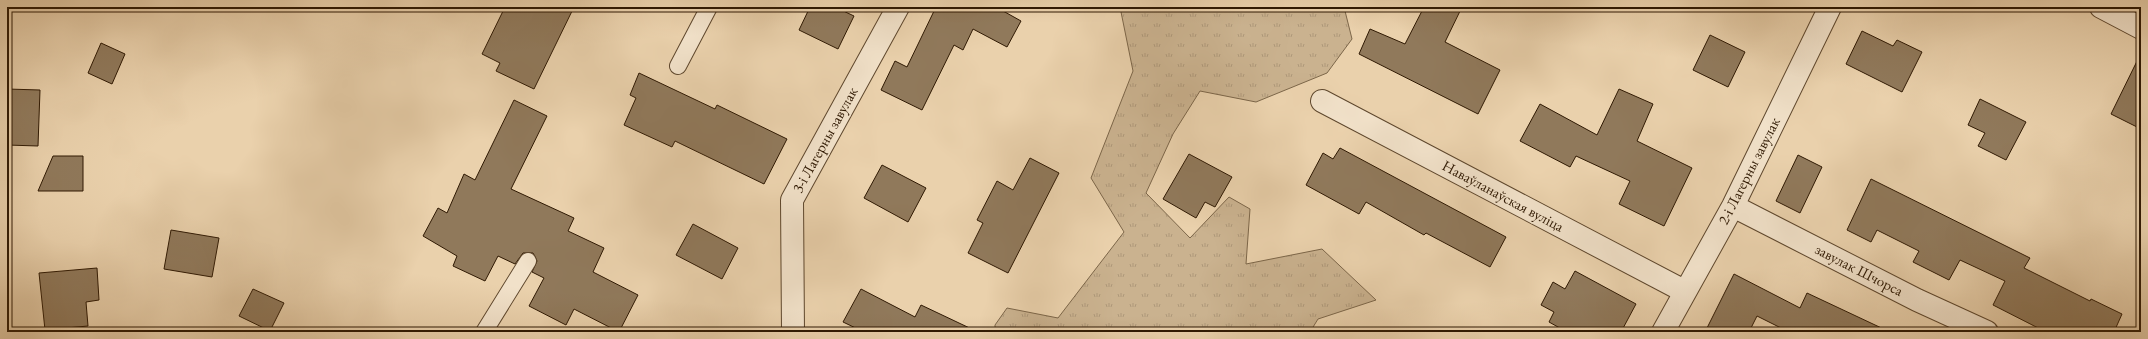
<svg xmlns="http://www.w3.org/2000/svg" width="2148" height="339" viewBox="0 0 2148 339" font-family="'EB Garamond',serif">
	<defs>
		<pattern id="grass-tufts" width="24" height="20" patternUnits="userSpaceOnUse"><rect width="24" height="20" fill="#cab28f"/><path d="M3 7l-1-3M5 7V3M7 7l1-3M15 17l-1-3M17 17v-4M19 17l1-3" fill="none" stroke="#ae987a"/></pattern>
	</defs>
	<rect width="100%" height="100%" fill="#ead1ac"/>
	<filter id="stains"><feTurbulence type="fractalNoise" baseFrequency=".005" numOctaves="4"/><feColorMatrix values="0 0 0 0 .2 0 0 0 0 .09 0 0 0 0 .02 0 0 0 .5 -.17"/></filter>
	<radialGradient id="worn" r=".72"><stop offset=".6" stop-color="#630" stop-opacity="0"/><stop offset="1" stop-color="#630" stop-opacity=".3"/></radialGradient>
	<path fill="url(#grass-tufts)" stroke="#7c6649" d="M1120,7H1344L1352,39L1327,73L1256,102L1200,91L1173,134L1146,193L1190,238L1229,197L1250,209L1246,264L1322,249L1376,300L1318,319L1310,332H995V325L1007,308L1058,318L1124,232L1091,178L1133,71Z"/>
	<path fill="#90795b" stroke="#2f1903" d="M505,7H574L534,89L496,71L500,63L482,54Z
		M810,7H835L854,16L838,49L799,30Z
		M932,7H996L1021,21L1007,47L973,29L963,50L954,45L922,110L881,90L895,61L907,67L935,9Z
		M1424,7H1462L1445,42L1500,70L1478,114L1359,54L1370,29L1405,44Z
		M1862,31L1893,46L1897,40L1922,52L1902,92L1846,64Z
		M1710,35L1745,52L1728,87L1693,70Z
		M101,43L125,54L112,84L88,73Z
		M2141,53V129L2111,114Z
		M639,73L715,109L717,105L787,139L764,184L675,141L672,147L624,125L636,98L630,95Z
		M7,89L40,90L38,146L7,145Z
		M1619,89L1653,104L1637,141L1692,168L1664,226L1619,204L1630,181L1576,156L1570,167L1520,141L1540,104L1597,135Z
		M1980,99L2026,122L2006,160L1978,146L1985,133L1968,125Z
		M514,100L547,116L511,189L574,218L568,231L604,248L593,272L638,295L619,332L574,309L566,325L529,306L544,278L532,272L537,261L533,253H523L515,264L498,256L485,281L453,266L457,256L423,236L438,208L447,213L464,174L475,180Z
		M1340,148L1506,237L1490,267L1426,233L1424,235L1366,202L1359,214L1306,185L1323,153L1333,159Z
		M1189,154L1232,177L1215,207L1205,202L1196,218L1163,199Z
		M1798,155L1822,167L1800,213L1776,201Z
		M53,156H83V191H38Z
		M1030,158L1059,173L1008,273L968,253L983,223L977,220L997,181L1013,190Z
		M882,165L926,188L908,222L864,198Z
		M1871,179L2030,258L2024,268L2090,301L2091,299L2122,314L2114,332H2046L1993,305L2005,281L1960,260L1949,280L1913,262L1919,251L1877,230L1871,242L1847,230Z
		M693,224L738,248L722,279L676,255Z
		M171,230L219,238L212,277L164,269Z
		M97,268L99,300L86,302L88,326L45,330L39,273Z
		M1575,271L1636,304L1621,332H1567L1549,322L1554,312L1541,305L1553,282L1565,289Z
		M1734,274L1800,308L1807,293L1890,332H1789L1757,316L1749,332H1705Z
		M253,289L284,303L270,331L239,316Z
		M861,289L915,317L921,305L978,332H864L843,322Z"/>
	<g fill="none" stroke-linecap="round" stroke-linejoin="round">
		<defs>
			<path id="lane" d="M678,66L709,7
				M484,332L528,261"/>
			<path id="street" d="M2101,7L2141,28
				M1322,101L1684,291
				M1733,206L1917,300L1987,332
				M793,332L792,200L898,7
				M1663,332L1733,206L1830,7"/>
		</defs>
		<use href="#lane" stroke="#5e472d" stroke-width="18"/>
		<use href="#street" stroke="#5e472d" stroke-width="24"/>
		<use href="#lane" stroke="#f1e1c9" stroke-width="16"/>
		<use href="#street" stroke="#f1e1c9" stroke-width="22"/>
	</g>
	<g text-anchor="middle" stroke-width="3" stroke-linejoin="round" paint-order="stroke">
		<g font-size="15" fill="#2f1903" stroke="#f1e1c9">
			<text transform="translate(825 140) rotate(-61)" y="5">3-і Лагерны завулак</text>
			<text transform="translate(1749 171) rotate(-63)" y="5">2-і Лагерны завулак</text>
			<text transform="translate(1503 196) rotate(28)" y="5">Наваўланаўская вуліца</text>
			<text transform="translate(1859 270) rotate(27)" y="5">завулак Шчорса</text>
		</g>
	</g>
	<rect width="2148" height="339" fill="none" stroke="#ead1ac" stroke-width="24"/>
	<rect x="8" y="8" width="2132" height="323" fill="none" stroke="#2f1903" stroke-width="2"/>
	<rect x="12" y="12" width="2124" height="315" fill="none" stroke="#2f1903"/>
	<rect width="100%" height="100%" filter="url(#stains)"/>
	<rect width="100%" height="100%" fill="url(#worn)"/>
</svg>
